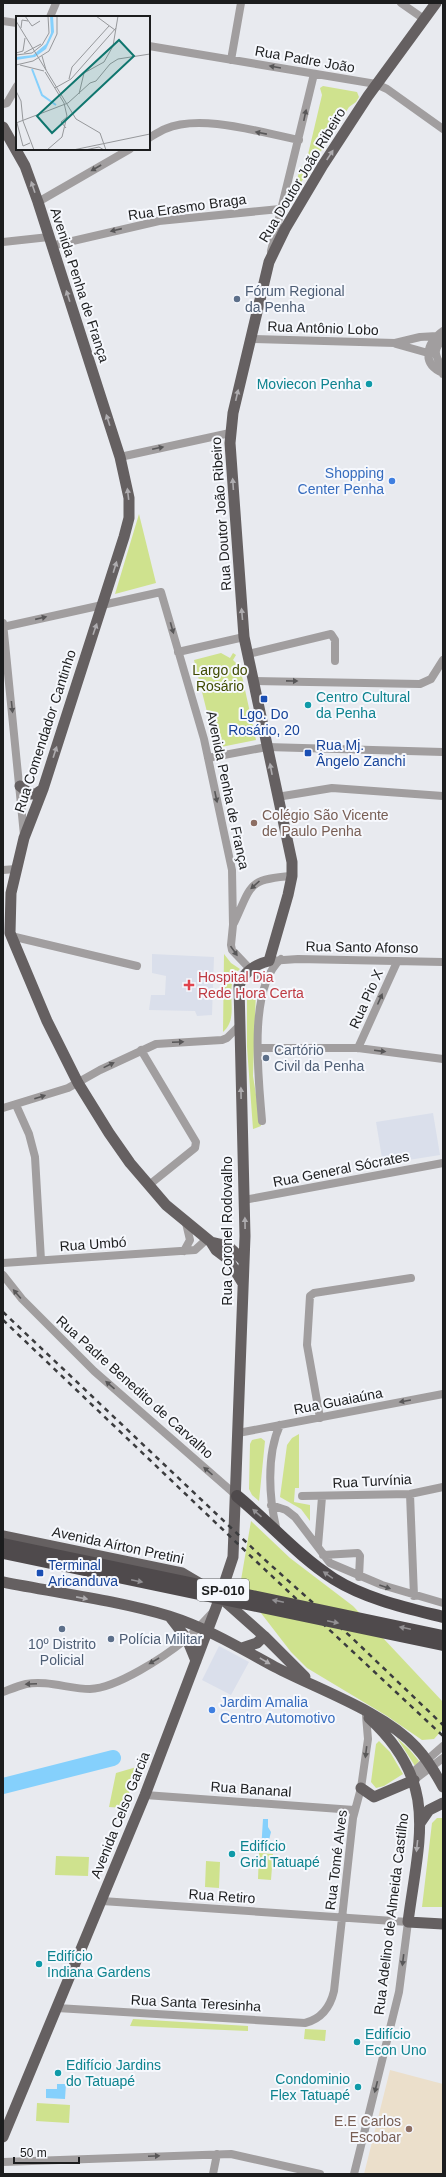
<svg xmlns="http://www.w3.org/2000/svg" width="446" height="2177" viewBox="0 0 446 2177" font-family="Arial,sans-serif">
	<rect width="100%" height="100%" fill="#e8eaef"/>
	<path fill="#dadfeb" d="M152,954L214,957L212,1015L197,1016L195,1011L149,1010L151,995H165L166,976L152,973Z
		M433,1113L440,1155L383,1164L376,1122Z
		M219,1646L249,1662L231,1695L202,1680Z"/>
	<path fill="#ebdfcb" d="M390,2070L443,2084V2174H364Z"/>
	<path fill="#cfe28e" d="M323,86L357,92L359,97L356,102L349,107L300,184V190L295,198L293,196L300,168L306,163L322,95L320,88Z
		M139,514L156,583L115,594Z
		M221,653L230,658L233,653L236,655L233,660L240,667L256,740L216,748L194,660Z
		M224,954L231,963L240,969C221,986 242,1016 223,1032Z
		M256,989L253,1076L261,1126L253,1129L247,1047V992Z
		M299,1434V1488H295L294,1502L310,1505V1521L301,1509L280,1497L287,1445L292,1438Z
		M261,1438L265,1441L259,1501L252,1495L249,1489L250,1444L252,1440Z
		M251,1521L290,1558L353,1606L443,1702V1729L434,1739L422,1740L387,1716L307,1668L291,1652L240,1586Z
		M397,1738L409,1749L419,1761L415,1766Z
		M379,1741L390,1752L403,1774L384,1786L376,1788L371,1782L376,1744Z
		M140,1766L123,1808L109,1807L116,1773Z
		M437,1818H443V1907H422L432,1823Z
		M259,1853L273,1854L271,1880L258,1879Z
		M56,1856L89,1857L88,1876L55,1875Z
		M206,1861L220,1862L219,1888L205,1887Z
		M133,2019L248,2026V2031L130,2026Z
		M305,2029L326,2030L325,2041L304,2039Z
		M37,2103L70,2105L69,2123L36,2121Z"/>
	<path fill="#85d0fc" d="M263,1819H268V1827L271,1832L266,1852L261,1851Z
		M57,2084H66L65,2099L46,2098V2089H57Z"/>
	<g fill="none" stroke-linecap="round" stroke-linejoin="round">
		<path stroke="#85d0fc" stroke-width="16" d="M3,1786L113,1758"/>
		<path stroke="#a19e9f" stroke-width="8" d="M401,3L424,19
			M50,17L56,3
			M3,21L17,23
			M149,46L376,84L387,89L443,129
			M231,60L241,3
			M3,104L7,103L17,86
			M149,138C154,135 160,131 165,129C201,113 262,133 299,140
			M38,202L130,149
			M3,242L49,237
			M51,246L159,221L280,209
			M271,251L314,74
			M250,339L395,343L420,337L437,336
			M443,339C428,355 441,358 443,374
			M396,344L428,353
			M443,373C421,364 426,343 443,331
			M120,457L230,433
			M3,623L24,835
			M3,627L161,592L204,739L232,870L233,925L231,945L232,950L250,969L267,981
			M178,652L244,637
			M248,654L331,634L335,640V661
			M253,681L420,684L431,679L443,660
			M208,758L267,747L443,752
			M277,797L332,788L443,796
			M3,870L16,869
			M234,923C252,885 247,879 292,876
			M11,936L137,966
			M269,961L298,959L443,962
			M258,1048H358L443,1059
			M358,1048L397,962
			M141,1050L196,1142L195,1148L149,1185
			M16,1105L29,1134L35,1157L41,1260
			M3,1108L68,1088L100,1070L156,1044L222,1040L227,1038L240,1025
			M262,1121C259,1081 247,988 281,959
			M244,1200L443,1163
			M184,1251L190,1240L186,1223
			M3,1263L195,1250L207,1239
			M3,1275L22,1299L94,1371L237,1496
			M320,1418L307,1345L310,1296L314,1293L411,1278
			M238,1433L443,1394
			M410,1494L414,1596
			M302,1496L410,1494L443,1487
			M271,1505L286,1510L295,1517L330,1563L382,1585L443,1603
			M277,1531C269,1500 266,1455 280,1425
			M318,1546L322,1497
			M323,1555L358,1553L360,1556L359,1577
			M3,1692C11,1689 18,1686 26,1684C47,1680 70,1689 90,1689C117,1688 164,1657 185,1640C195,1632 204,1621 213,1612
			M412,1773L443,1746
			M414,1780L443,1758
			M145,1795L354,1810
			M102,1901L408,1922L399,1992L354,2174
			M57,2008L305,2023C321,2019 330,2008 334,1991L353,1818L361,1788L368,1739L366,1716
			M3,2162L231,2154L320,2174
			M213,2174L217,2154"/>
		<path stroke="#656061" stroke-width="11" d="M3,127L25,166L38,202L120,457L129,498V518L124,537L43,789L24,838L11,893L10,933L47,1021L78,1083L109,1133L130,1163L166,1205L211,1242L216,1250L228,1259L242,1282
			M20,786L30,794H36L43,789
			M211,1242L228,1246L244,1261
			M3,1536L182,1573L204,1586
			M3,1582C58,1593 115,1600 169,1616C207,1628 240,1648 275,1667C317,1689 384,1712 416,1747C427,1759 435,1772 443,1787
			M220,1597L264,1636L305,1677
			M170,1617L187,1639L196,1661
			M242,1648L257,1643L264,1636
			M369,1718C440,1783 419,1837 408,1922L443,1924
			M361,1788L374,1797L414,1780
			M420,1823L429,1810L443,1803
			M3,2137L145,1795L216,1608L233,1557L245,1236L239,986C243,972 256,964 269,961L288,895L292,876V862L244,637L230,443L233,413L269,262L285,229L323,165L368,96L436,3"/>
		<path stroke="#4f4a4c" stroke-width="12" d="M237,1496C270,1523 298,1556 334,1579C366,1599 407,1608 443,1617"/>
		<path stroke="#3b3c3e" stroke-width="2.5" stroke-dasharray="5 5" stroke-linecap="butt" d="M3,1312L264,1559L350,1636L443,1725
			M3,1320L259,1564L443,1736"/>
		<path stroke="#4f4a4c" stroke-width="12" d="M3,1544L443,1636
			M3,1553L443,1645"/>
	</g>
	<defs><path id="oneway-solid" d="M-6-.8H1V-3.2L6.5 0L1 3.2V.8H-6Z"/></defs>
	<g fill="#585758">
		<use href="#oneway-solid" transform="translate(275 67) rotate(-170)"/>
		<use href="#oneway-solid" transform="translate(305 115) rotate(-78)"/>
		<use href="#oneway-solid" transform="translate(261 133) rotate(-169)"/>
		<use href="#oneway-solid" transform="translate(96 168) rotate(150)"/>
		<use href="#oneway-solid" transform="translate(116 230) rotate(167)"/>
		<use href="#oneway-solid" transform="translate(158 448) rotate(-12)"/>
		<use href="#oneway-solid" transform="translate(41 618) rotate(-13)"/>
		<use href="#oneway-solid" transform="translate(172 628) rotate(74)"/>
		<use href="#oneway-solid" transform="translate(292 681) rotate(1)"/>
		<use href="#oneway-solid" transform="translate(12 707) rotate(84)"/>
		<use href="#oneway-solid" transform="translate(216 797) rotate(78)"/>
		<use href="#oneway-solid" transform="translate(255 885) rotate(138)"/>
		<use href="#oneway-solid" transform="translate(234 951) rotate(55)"/>
		<use href="#oneway-solid" transform="translate(380 999) rotate(-66)"/>
		<use href="#oneway-solid" transform="translate(178 1042) rotate(-2)"/>
		<use href="#oneway-solid" transform="translate(380 1051) rotate(7)"/>
		<use href="#oneway-solid" transform="translate(109 1065) rotate(-26)"/>
		<use href="#oneway-solid" transform="translate(40 1097) rotate(-18)"/>
		<use href="#oneway-solid" transform="translate(17 1294) rotate(-131)"/>
		<use href="#oneway-solid" transform="translate(110 1385) rotate(-139)"/>
		<use href="#oneway-solid" transform="translate(405 1401) rotate(170)"/>
		<use href="#oneway-solid" transform="translate(208 1471) rotate(-139)"/>
		<use href="#oneway-solid" transform="translate(385 1587) rotate(19)"/>
		<use href="#oneway-solid" transform="translate(154 1661) rotate(150)"/>
		<use href="#oneway-solid" transform="translate(31 1684) rotate(177)"/>
		<use href="#oneway-solid" transform="translate(366 1752) rotate(97)"/>
		<use href="#oneway-solid" transform="translate(403 1960) rotate(97)"/>
		<use href="#oneway-solid" transform="translate(376 2087) rotate(104)"/>
		<use href="#oneway-solid" transform="translate(154 2156) rotate(-2)"/>
	</g>
	<g fill="#aeacaf">
		<use href="#oneway-solid" transform="translate(330 155) rotate(-57)"/>
		<use href="#oneway-solid" transform="translate(33 187) rotate(-109)"/>
		<use href="#oneway-solid" transform="translate(68 296) rotate(-108)"/>
		<use href="#oneway-solid" transform="translate(237 395) rotate(-77)"/>
		<use href="#oneway-solid" transform="translate(108 420) rotate(-108)"/>
		<use href="#oneway-solid" transform="translate(233 484) rotate(-94)"/>
		<use href="#oneway-solid" transform="translate(128 494) rotate(-97)"/>
		<use href="#oneway-solid" transform="translate(115 567) rotate(-73)"/>
		<use href="#oneway-solid" transform="translate(242 614) rotate(-95)"/>
		<use href="#oneway-solid" transform="translate(95 629) rotate(-71)"/>
		<use href="#oneway-solid" transform="translate(55 752) rotate(-72)"/>
		<use href="#oneway-solid" transform="translate(271 769) rotate(-101)"/>
		<use href="#oneway-solid" transform="translate(241 1093) rotate(-91)"/>
		<use href="#oneway-solid" transform="translate(245 1223) rotate(-91)"/>
		<use href="#oneway-solid" transform="translate(82 1598) rotate(11)"/>
		<use href="#oneway-solid" transform="translate(265 1661) rotate(30)"/>
		<use href="#oneway-solid" transform="translate(417 1846) rotate(96)"/>
	</g>
	<g fill="#929093">
		<use href="#oneway-solid" transform="translate(257 1513) rotate(-139)"/>
		<use href="#oneway-solid" transform="translate(328 1575) rotate(-145)"/>
		<use href="#oneway-solid" transform="translate(137 1581) rotate(12)"/>
		<use href="#oneway-solid" transform="translate(278 1601) rotate(-168)"/>
		<use href="#oneway-solid" transform="translate(333 1622) rotate(12)"/>
		<use href="#oneway-solid" transform="translate(405 1628) rotate(-168)"/>
	</g>
	<g fill="#5c6f8a" stroke="#f6f8fd" stroke-width="1.5">
		<circle cx="237" cy="299" r="4"/>
		<circle cx="266" cy="1058" r="4"/>
		<circle cx="62" cy="1629" r="4"/>
		<circle cx="111" cy="1639" r="4"/>
	</g>
	<g fill="#0f9aa8" stroke="#f6f8fd" stroke-width="1.5">
		<circle cx="369" cy="384" r="4"/>
		<circle cx="308" cy="705" r="4"/>
		<circle cx="232" cy="1854" r="4"/>
		<circle cx="39" cy="1964" r="4"/>
		<circle cx="357" cy="2042" r="4"/>
		<circle cx="58" cy="2073" r="4"/>
		<circle cx="358" cy="2087" r="4"/>
	</g>
	<g fill="#3f7fe0" stroke="#f6f8fd" stroke-width="1.5">
		<circle cx="392" cy="481" r="4"/>
		<circle cx="212" cy="1710" r="4"/>
	</g>
	<g fill="#1a4fb4" stroke="#f6f8fd" stroke-width="1.5">
		<rect x="260" y="695" width="8" height="8" rx="2"/>
		<rect x="304" y="749" width="8" height="8" rx="2"/>
		<rect x="36" y="1569" width="8" height="8" rx="2"/>
	</g>
	<g fill="#8d6e63" stroke="#f6f8fd" stroke-width="1.5">
		<circle cx="254" cy="823" r="4"/>
		<circle cx="409" cy="2129" r="4"/>
	</g>
	<path fill="#e0444e" stroke="#f6f8fd" stroke-width="1.5" d="M187 979h4v4h4v4h-4v4h-4v-4h-4v-4h4z"/>
	<g text-anchor="middle" stroke-width="4" stroke-linejoin="round" paint-order="stroke">
		<rect fill="#f6f8fd" stroke="#5d5f61" stroke-width="1" x="197" y="1579" width="52" height="22" rx="3"/>
		<g font-size="13" font-weight="bold" fill="#1c1d1e">
			<text x="223" y="1595">SP-010</text>
		</g>
		<g font-size="14" fill="#1c1d1e" stroke="#f6f8fd">
			<text transform="translate(305 59) rotate(10)" y="5">Rua Padre João</text>
			<text transform="translate(302 175) rotate(-59)" y="5">Rua Doutor João Ribeiro</text>
			<text transform="translate(187 207) rotate(-8)" y="5">Rua Erasmo Braga</text>
			<text transform="translate(80 285) rotate(72)" y="5">Avenida Penha de França</text>
			<text transform="translate(323 328) rotate(2)" y="5">Rua Antônio Lobo</text>
			<text transform="translate(221 514) rotate(-94)" y="5">Rua Doutor João Ribeiro</text>
			<text transform="translate(45 731) rotate(-72)" y="5">Rua Comendador Cantinho</text>
			<text transform="translate(228 790) rotate(78)" y="5">Avenida Penha de França</text>
			<text transform="translate(362 947) rotate(1)" y="5">Rua Santo Afonso</text>
			<text transform="translate(366 999) rotate(-66)" y="5">Rua Pio X</text>
			<text transform="translate(341 1169) rotate(-11)" y="5">Rua General Sócrates</text>
			<text transform="translate(227 1231) rotate(-90)" y="5">Rua Coronel Rodovalho</text>
			<text transform="translate(93 1244) rotate(-4)" y="5">Rua Umbó</text>
			<text transform="translate(135 1387) rotate(42)" y="5">Rua Padre Benedito de Carvalho</text>
			<text transform="translate(338 1401) rotate(-11)" y="5">Rua Guaiaúna</text>
			<text transform="translate(372 1481) rotate(-3)" y="5">Rua Turvínia</text>
			<text transform="translate(118 1545) rotate(12)" y="5">Avenida Aírton Pretini</text>
			<text transform="translate(251 1789) rotate(4)" y="5">Rua Bananal</text>
			<text transform="translate(120 1815) rotate(-68)" y="5">Avenida Celso Garcia</text>
			<text transform="translate(336 1860) rotate(-83)" y="5">Rua Tomé Alves</text>
			<text transform="translate(222 1896) rotate(4)" y="5">Rua Retiro</text>
			<text transform="translate(391 1914) rotate(-83)" y="5">Rua Adelino de Almeida Castilho</text>
			<text transform="translate(196 2003) rotate(3)" y="5">Rua Santa Teresinha</text>
		</g>
		<g font-size="14" fill="#4e5e75" stroke="#f6f8fd" text-anchor="start">
			<text x="245" y="296">Fórum Regional<tspan x="245" dy="16">da Penha</tspan></text>
			<text x="274" y="1055">Cartório<tspan x="274" dy="16">Civil da Penha</tspan></text>
			<text x="119" y="1644">Polícia Militar</text>
			<text x="62" y="1649" text-anchor="middle">10º Distrito<tspan x="62" dy="16">Policial</tspan></text>
		</g>
		<g font-size="14" fill="#0d838f" stroke="#f6f8fd" text-anchor="start">
			<text x="361" y="389" text-anchor="end">Moviecon Penha</text>
			<text x="316" y="702">Centro Cultural<tspan x="316" dy="16">da Penha</tspan></text>
			<text x="240" y="1851">Edifício<tspan x="240" dy="16">Grid Tatuapé</tspan></text>
			<text x="47" y="1961">Edifício<tspan x="47" dy="16">Indiana Gardens</tspan></text>
			<text x="365" y="2039">Edifício<tspan x="365" dy="16">Econ Uno</tspan></text>
			<text x="66" y="2070">Edifício Jardins<tspan x="66" dy="16">do Tatuapé</tspan></text>
			<text x="350" y="2084" text-anchor="end">Condominio<tspan x="350" dy="16">Flex Tatuapé</tspan></text>
		</g>
		<g font-size="14" fill="#366cbe" stroke="#f6f8fd" text-anchor="end">
			<text x="384" y="478">Shopping<tspan x="384" dy="16">Center Penha</tspan></text>
			<text x="220" y="1707" text-anchor="start">Jardim Amalia<tspan x="220" dy="16">Centro Automotivo</tspan></text>
		</g>
		<g font-size="14" fill="#404b02" stroke="#f6f8fd">
			<text x="220" y="675">Largo do<tspan x="220" dy="16">Rosário</tspan></text>
		</g>
		<g font-size="14" fill="#164399" stroke="#f6f8fd" text-anchor="start">
			<text x="264" y="719" text-anchor="middle">Lgo. Do<tspan x="264" dy="16">Rosário, 20</tspan></text>
			<text x="316" y="750">Rua Mj.<tspan x="316" dy="16">Ângelo Zanchi</tspan></text>
			<text x="48" y="1570">Terminal<tspan x="48" dy="16">Aricanduva</tspan></text>
		</g>
		<g font-size="14" fill="#785e54" stroke="#f6f8fd" text-anchor="start">
			<text x="262" y="820">Colégio São Vicente<tspan x="262" dy="16">de Paulo Penha</tspan></text>
			<text x="401" y="2126" text-anchor="end">E.E Carlos<tspan x="401" dy="16">Escobar</tspan></text>
		</g>
		<g font-size="14" fill="#be3a42" stroke="#f6f8fd" text-anchor="start">
			<text x="198" y="982">Hospital Dia<tspan x="198" dy="16">Rede Hora Certa</tspan></text>
		</g>
	</g>
	<g transform="translate(16 16)">
		<rect width="134" height="134" fill="#e8eaef"/>
		<path d="M34,0H37L38,16L30,33L19,41L0,44V41L17,39L30,28L35,17Z" fill="#85d0fc"/>
		<path fill="none" stroke="#85d0fc" stroke-width="2" d="M16,53L26,79L40,89"/>
		<path fill="none" stroke="#96989b" stroke-width="1" d="M9,0L16,10L24,5M80,0L99,14M0,5L60,103L84,117L90,134M5,12L6,4L12,5M0,37L7,35L9,22M8,37L25,28M0,39L16,37L26,29L33,17L32,0M26,40L30,54M0,49L17,45L33,35L41,18V0M4,49L28,55M29,56L48,87L51,100L46,121L31,134M53,63L56,51L93,10M39,72L55,63L100,12M0,75L5,85L7,105L18,134M63,78L68,57L88,46L97,30L102,0M0,107L52,87L74,67L80,65L94,48L102,43L134,38M1,107L7,130L14,127M50,112L45,106L51,101M57,134L134,118M69,134L83,131L88,134"/>
		<path fill="#0f766e" fill-opacity="0.15" stroke="#0f766e" stroke-width="2" d="M103,24L118,40L36,117L21,100Z"/>
		<rect width="134" height="134" fill="none" stroke="#1c1d1e" stroke-width="2"/>
	</g>
	<rect width="446" height="2177" fill="none" stroke="#1c1d1e" stroke-width="8"/>
	<path d="M14 2157v6h65v-6" fill="none" stroke="#1c1d1e" stroke-width="2"/>
	<text x="20" y="2157" font-size="12" fill="#1c1d1e" stroke="#f6f8fd" stroke-width="3" paint-order="stroke">50 m</text>
</svg>
